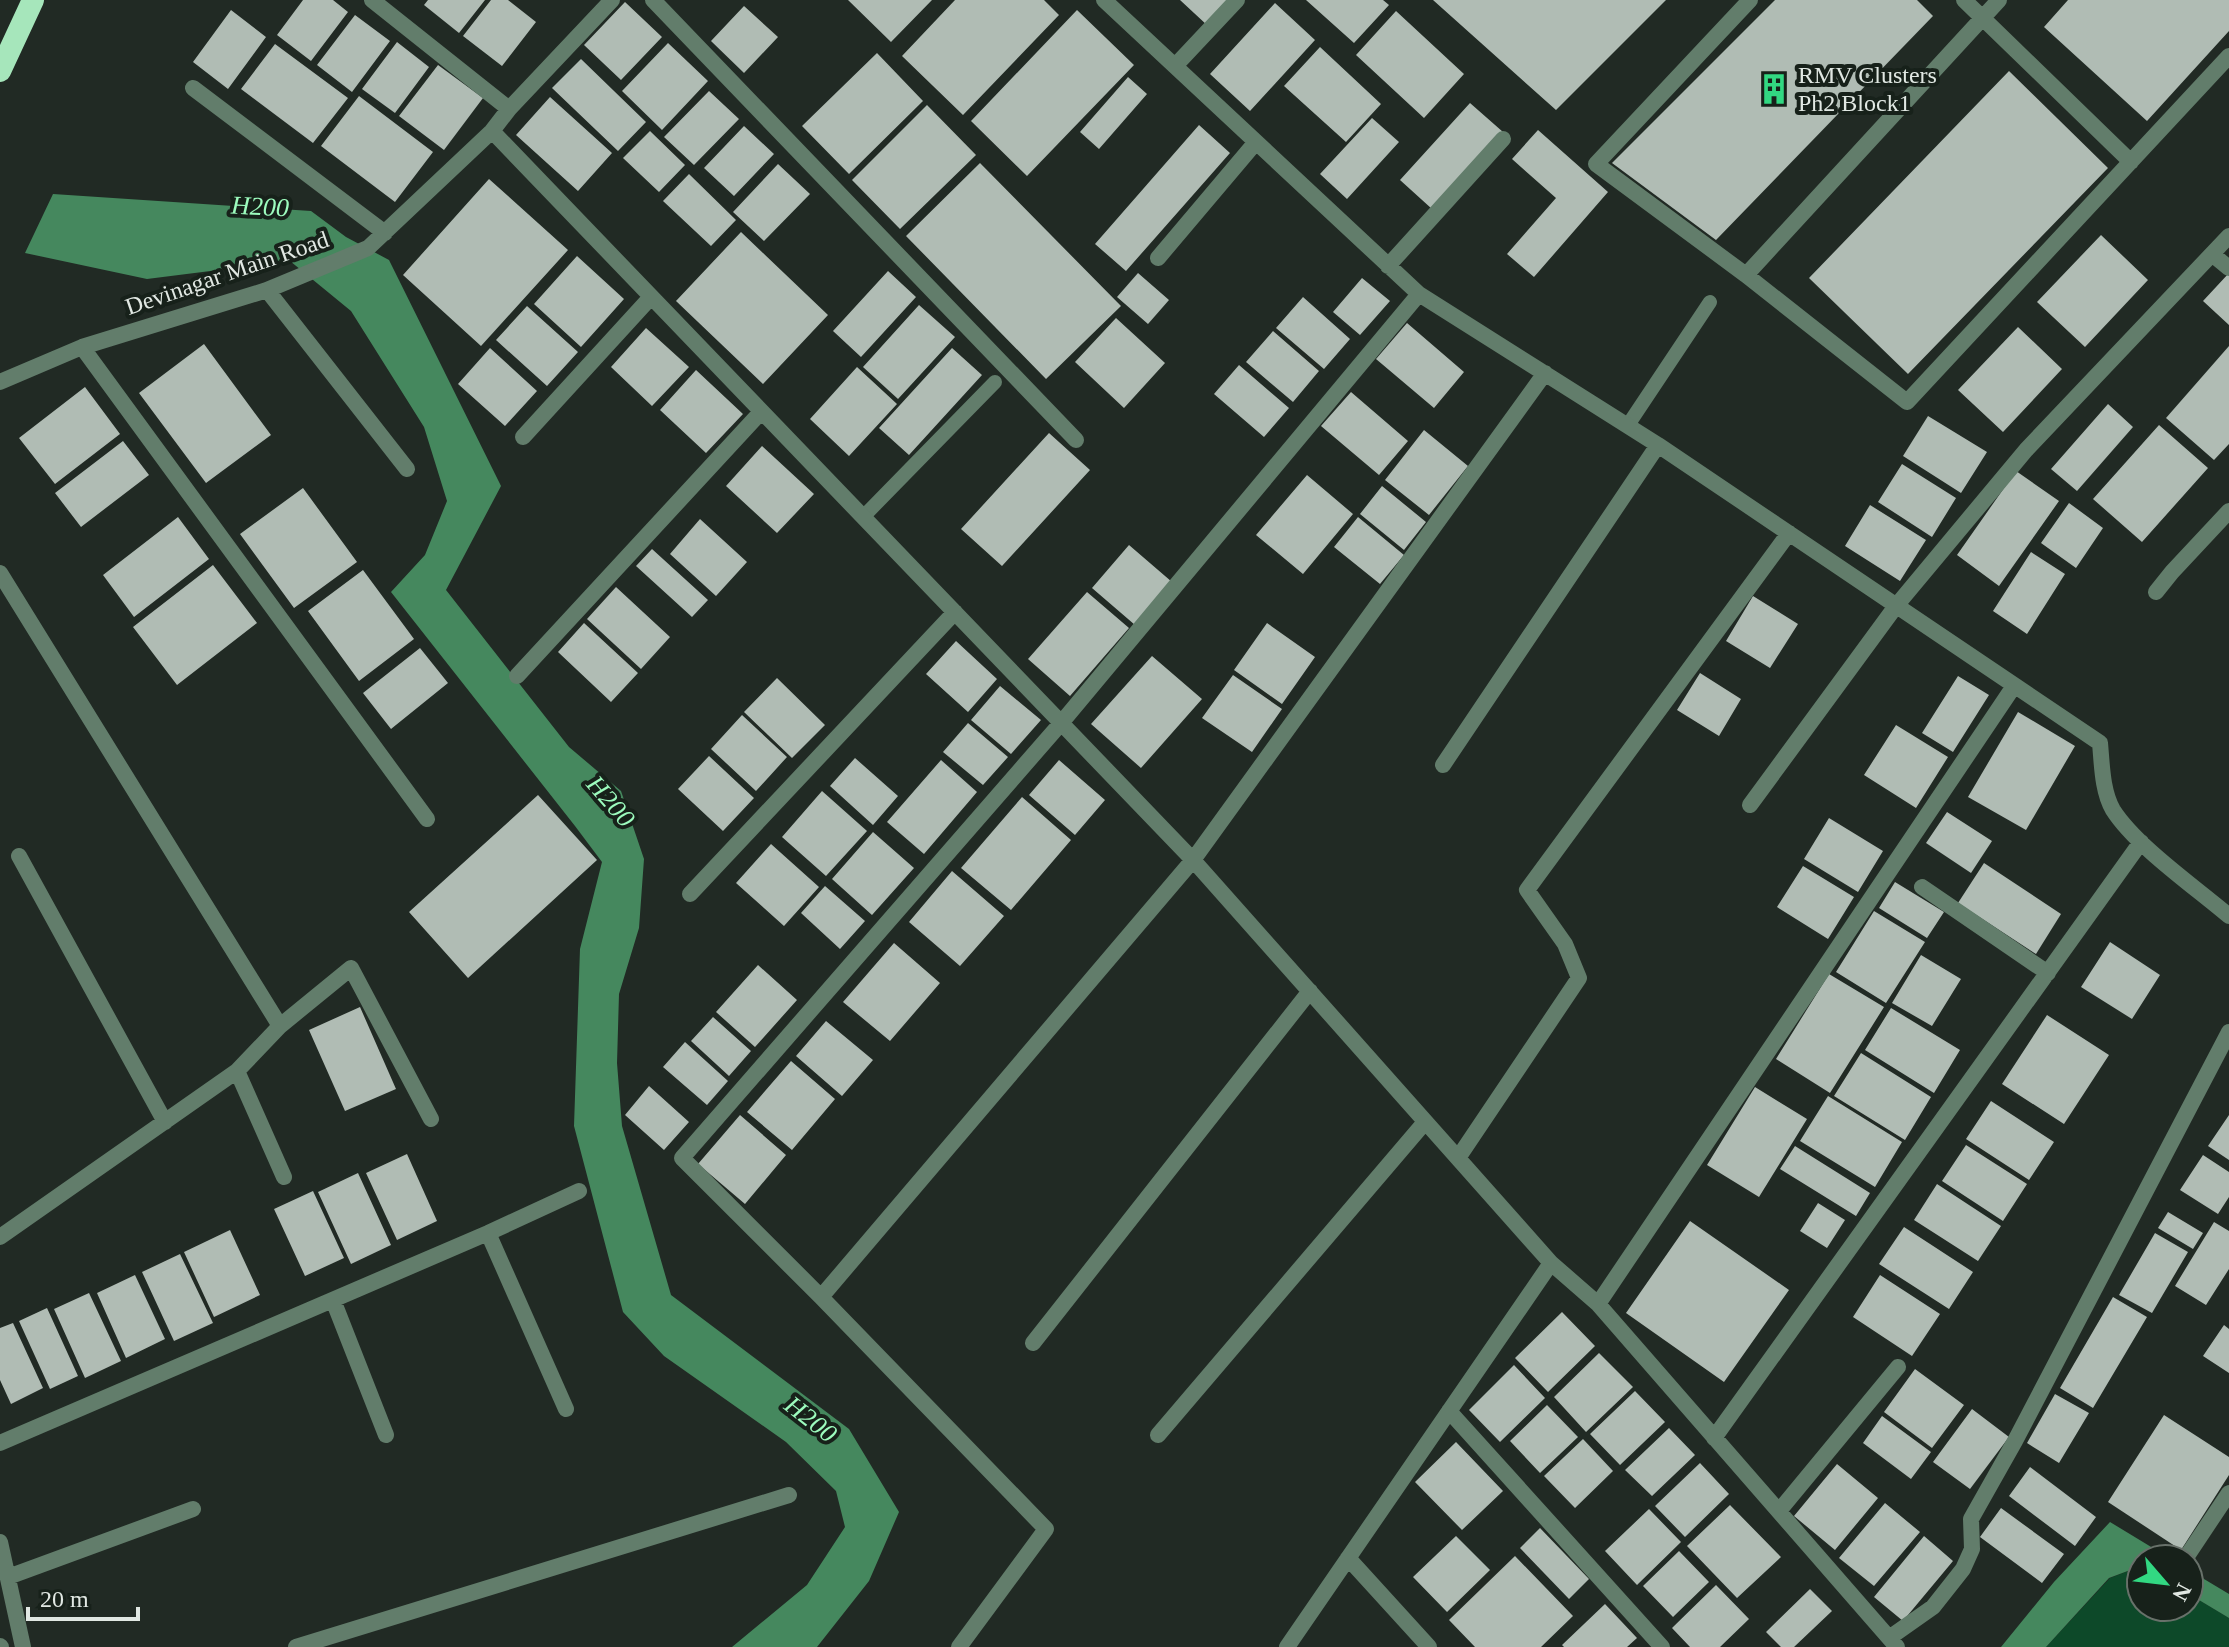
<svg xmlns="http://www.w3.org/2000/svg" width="2229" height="1647" viewBox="0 0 2229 1647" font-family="'Times New Roman',serif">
	<rect width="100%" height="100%" fill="#212a24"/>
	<path fill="#0d4929" d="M2141,1566V1607H2189V1594L2229,1618V1647H2046L2110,1578Z"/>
	<path fill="#45885e" d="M53,194L311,211L346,237L389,260L501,486L446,590L569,747L621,791L644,859L639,928L619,994L617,1063L622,1126L671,1295L849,1429L899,1512L869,1581L817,1647H732L807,1585L845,1527L836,1491L786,1442L664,1356L623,1312L574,1126L580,949L602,862L575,826L391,592L425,555L447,501L424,427L351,311L290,261L147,279L25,253Z
		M2110,1522L2171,1559H2141V1566L2109,1578L2046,1647H2001L2054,1582Z
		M2189,1570L2229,1594V1618L2189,1594Z"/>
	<path fill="#b0bcb4" d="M303,0H333L348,12L311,61L277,35Z
		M428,0H485L459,33L424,5Z
		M491,0H508L536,22L502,66L463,36Z
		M848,0H932L891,42Z
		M955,0H1044L1059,15L963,115L902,56Z
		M1180,0H1232L1208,26Z
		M1306,0H1383L1389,5L1354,43Z
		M1433,0H1666L1556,110Z
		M1775,0H1917L1933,16L1716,240L1612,163Z
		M2068,0H2229V31L2147,121L2044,27Z
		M625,2L662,37L621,80L584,45Z
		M1275,3L1315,40L1250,111L1210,74Z
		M744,6L778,37L744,73L711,41Z
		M231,10L266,37L228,89L193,62Z
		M1077,10L1134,65L1027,176L971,121Z
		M1396,11L1464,74L1424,118L1356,55Z
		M355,15L390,41L352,92L317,65Z
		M397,42L429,67L395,113L362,89Z
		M668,43L708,81L662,130L622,91Z
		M275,44L348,98L313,143L241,89Z
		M1320,47L1381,104L1346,142L1284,86Z
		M877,53L923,101L849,174L802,126Z
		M581,59L646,122L618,151L552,88Z
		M438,65L483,98L444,150L399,116Z
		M2009,71L2108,168L1908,374L1809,278Z
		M1128,77L1147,94L1099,149L1080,132Z
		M709,91L739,119L694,165L664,137Z
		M359,96L433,152L395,202L321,146Z
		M550,97L612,153L578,191L516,135Z
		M1470,103L1503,132L1432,209L1400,180Z
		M927,105L976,155L900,229L852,180Z
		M1372,118L1399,142L1347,199L1320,174Z
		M1199,125L1230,153L1126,271L1095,244Z
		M744,126L774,154L734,196L704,168Z
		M1538,130L1608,192L1534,277L1507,254L1556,198L1512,159Z
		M650,131L685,165L659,192L623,158Z
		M980,163L1121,306L1046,379L906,236Z
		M778,164L810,194L764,241L733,212Z
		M689,174L736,220L711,246L663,201Z
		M489,179L568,250L481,346L403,275Z
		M741,232L828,315L763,384L676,301Z
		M2101,235L2148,280L2085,347L2037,302Z
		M577,256L624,299L581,347L534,304Z
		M888,271L916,297L861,357L833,331Z
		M1138,273L1169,300L1148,324L1117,297Z
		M2229,273V325L2203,301Z
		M1362,278L1390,301L1360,335L1333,312Z
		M1303,297L1350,339L1324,369L1276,328Z
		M919,305L955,337L898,399L863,367Z
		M527,306L578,352L547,386L496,340Z
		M1116,318L1165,363L1124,408L1075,362Z
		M1407,323L1464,372L1434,408L1376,359Z
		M2018,327L2062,369L2003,432L1958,390Z
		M646,328L689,367L652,406L611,367Z
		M1273,331L1319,371L1293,402L1246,362Z
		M204,344L271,435L206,483L139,393Z
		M2229,346V444L2214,460L2166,418Z
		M490,348L537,391L505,426L458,384Z
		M952,348L982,375L909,455L879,428Z
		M1239,365L1289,408L1264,437L1214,394Z
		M857,367L897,404L849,456L810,419Z
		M696,370L743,414L706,453L660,410Z
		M85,387L120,434L55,484L19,438Z
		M1351,392L1408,441L1379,475L1321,426Z
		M2108,404L2133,427L2077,491L2051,469Z
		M1928,416L1987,452L1961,493L1903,456Z
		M2159,425L2208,468L2142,542L2093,499Z
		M1424,430L1468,466L1429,515L1385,480Z
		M1049,433L1090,470L1002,566L961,529Z
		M123,441L149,475L81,527L55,493Z
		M762,446L814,494L777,533L726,486Z
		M1902,464L1956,498L1932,537L1878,502Z
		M2016,471L2059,501L1999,586L1957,555Z
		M1307,475L1353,514L1303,574L1256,535Z
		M1382,486L1426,522L1404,550L1360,514Z
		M303,488L357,562L294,608L240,534Z
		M2069,503L2103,528L2076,568L2041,543Z
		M1870,505L1926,540L1900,581L1845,546Z
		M178,517L209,559L134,617L103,575Z
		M1358,517L1404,555L1380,584L1334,547Z
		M700,519L747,562L716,596L670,554Z
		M1129,545L1172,582L1135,625L1092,588Z
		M652,549L708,600L692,617L636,566Z
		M2031,552L2065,574L2027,634L1993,611Z
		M213,565L257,623L177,685L133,627Z
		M363,570L414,639L359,681L308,611Z
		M616,587L670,637L641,669L587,619Z
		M1087,592L1129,628L1070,696L1028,659Z
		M1753,596L1798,624L1770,668L1726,641Z
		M584,623L638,673L611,702L558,652Z
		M1267,623L1315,657L1282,704L1234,670Z
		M956,641L997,679L968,712L926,674Z
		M420,648L448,683L391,729L363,693Z
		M1152,656L1202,699L1141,768L1091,724Z
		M1700,673L1741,699L1719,736L1677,710Z
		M1233,675L1282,709L1252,752L1202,718Z
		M1958,676L1989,695L1953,752L1922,733Z
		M777,678L825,725L792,758L744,712Z
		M1000,686L1041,720L1011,754L971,720Z
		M2018,712L2075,746L2026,830L1968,797Z
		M742,715L787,757L756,791L711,749Z
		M968,723L1008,757L983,785L943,752Z
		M1896,725L1948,757L1916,808L1864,775Z
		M709,756L754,798L723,831L678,789Z
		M855,758L898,796L873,825L830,786Z
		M941,760L977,792L924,854L887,822Z
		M1059,760L1105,800L1075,835L1029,795Z
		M822,791L867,831L826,876L782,837Z
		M538,795L597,860L468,978L409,912Z
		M1022,797L1071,840L1011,910L961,868Z
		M1947,812L1992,841L1971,873L1926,843Z
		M1829,818L1883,851L1858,892L1804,859Z
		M873,832L914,868L872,915L832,879Z
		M771,844L819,887L784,926L736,883Z
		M1984,863L2061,914L2036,954L1958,903Z
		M1803,866L1854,897L1828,939L1777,907Z
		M952,871L1004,916L960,966L909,922Z
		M1895,882L1944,912L1927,938L1879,908Z
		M825,886L865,921L840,949L801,913Z
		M1874,911L1925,942L1886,1003L1836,972Z
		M2110,942L2160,975L2132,1019L2081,987Z
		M894,943L940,983L890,1041L843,1002Z
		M1921,955L1961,979L1932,1026L1892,1003Z
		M758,965L797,1000L755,1047L716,1012Z
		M1829,974L1884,1007L1830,1093L1776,1059Z
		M360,1007L396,1089L345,1111L309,1030Z
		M1891,1008L1960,1050L1934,1093L1865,1050Z
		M2047,1015L2109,1055L2064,1124L2002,1084Z
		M713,1017L751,1051L729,1076L691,1041Z
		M826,1021L873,1060L842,1096L796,1056Z
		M685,1042L728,1081L707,1105L663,1067Z
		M1861,1053L1931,1097L1905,1140L1834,1096Z
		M791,1061L835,1099L792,1150L747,1112Z
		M649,1086L689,1122L664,1150L625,1115Z
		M1755,1087L1807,1119L1759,1197L1707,1165Z
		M1828,1096L1902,1142L1875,1187L1800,1141Z
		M1991,1101L2054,1142L2029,1180L1966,1139Z
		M740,1115L786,1155L745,1204L698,1164Z
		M2229,1115V1160L2208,1146Z
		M1966,1145L2027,1184L2003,1221L1942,1181Z
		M1795,1146L1870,1193L1856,1216L1780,1169Z
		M407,1154L437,1221L397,1240L366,1173Z
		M2203,1155L2229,1172V1197L2218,1214L2180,1190Z
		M358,1173L391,1245L351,1264L318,1192Z
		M1937,1184L2001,1226L1978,1261L1914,1220Z
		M313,1191L344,1258L305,1276L274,1209Z
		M1818,1203L1845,1220L1827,1248L1800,1231Z
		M2168,1212L2203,1233L2193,1249L2158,1228Z
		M1690,1221L1789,1290L1724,1382L1626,1313Z
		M2214,1222L2229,1231V1269L2206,1305L2175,1286Z
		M1904,1227L1973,1272L1949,1309L1879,1264Z
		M230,1230L260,1295L214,1317L184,1252Z
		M2155,1233L2188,1252L2152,1313L2119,1295Z
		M180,1254L213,1323L174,1341L142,1272Z
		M135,1275L165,1339L126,1358L97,1293Z
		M1880,1275L1940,1314L1912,1356L1853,1317Z
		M89,1293L121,1361L85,1378L54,1309Z
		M2113,1297L2147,1317L2093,1408L2060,1388Z
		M47,1308L78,1376L50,1389L19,1321Z
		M1562,1312L1595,1346L1548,1392L1515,1358Z
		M13,1323L43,1388L11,1404L0,1380V1328Z
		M2224,1325L2229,1329V1373L2203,1356Z
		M1599,1353L1633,1387L1586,1432L1554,1397Z
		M1514,1365L1545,1398L1500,1442L1469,1410Z
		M1915,1369L1964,1405L1932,1448L1884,1412Z
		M1635,1391L1665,1422L1620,1465L1590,1434Z
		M2055,1394L2089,1413L2059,1463L2027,1443Z
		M1547,1405L1578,1437L1540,1473L1510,1441Z
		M1972,1409L2009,1437L1970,1489L1933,1462Z
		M2164,1415L2229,1457V1475L2181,1550L2108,1502Z
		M1882,1416L1931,1452L1911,1479L1863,1443Z
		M1669,1428L1695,1455L1652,1496L1625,1470Z
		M1583,1439L1613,1471L1575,1508L1544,1476Z
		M1456,1442L1503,1491L1462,1530L1415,1482Z
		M1700,1463L1729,1494L1685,1537L1655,1506Z
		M1837,1464L1878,1498L1835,1550L1794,1516Z
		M2030,1467L2096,1517L2075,1546L2009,1496Z
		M1885,1503L1920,1532L1874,1586L1839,1558Z
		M1730,1505L1781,1557L1737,1598L1687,1546Z
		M2001,1508L2064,1554L2042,1583L1980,1537Z
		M1649,1509L1681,1542L1637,1585L1605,1551Z
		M1540,1528L1589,1579L1569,1599L1520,1548Z
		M1456,1536L1490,1570L1447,1612L1413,1577Z
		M1924,1536L1953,1561L1903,1621L1874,1597Z
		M1679,1551L1709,1582L1673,1617L1643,1586Z
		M1515,1556L1573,1616L1541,1647H1475L1449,1620Z
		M1716,1585L1749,1619L1720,1647H1690L1672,1628Z
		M1810,1589L1832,1611L1794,1647H1781L1766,1632Z
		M1605,1604L1637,1638L1627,1647H1564L1562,1645Z"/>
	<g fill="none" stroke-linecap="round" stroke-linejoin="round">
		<path stroke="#627d6b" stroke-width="14" d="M1628,425L1710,302
			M863,517L995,382"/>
		<path stroke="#627d6b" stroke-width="16" d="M372,0L509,109
			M653,0L1076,440
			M1104,0L1419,294L1658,445L2100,743C2102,764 2102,791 2113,810C2136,846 2195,887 2229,916
			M1750,0L1596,164L1746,275L1907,402L2229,56
			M1964,0L2131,162
			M1175,66L1237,0
			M193,88L385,233
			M492,131L1193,860L1551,1263L1598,1304L1897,1647
			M2212,254L2229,268
			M1158,258L1256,142
			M1388,266L1503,139
			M1746,275L1999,0
			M267,290L407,469
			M82,347L427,819
			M0,382L82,347L267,290L368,248L492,131L509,109L612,0
			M523,437L651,297
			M0,573L280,1026
			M2156,592L2172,572L2229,511
			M517,676L761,412
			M1443,765L1658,445
			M1750,805L1896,606L2026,450L2229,236
			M19,856L165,1122
			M1922,887L2048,973
			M690,894L955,612
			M237,1071L284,1177
			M1458,1158L1579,978L1565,944L1527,890L1789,533
			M488,1233L566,1409
			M0,1237L237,1071L280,1026L351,968L431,1119
			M821,1297L1193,860L1545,373
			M333,1300L386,1435
			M1598,1304L2014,686
			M1033,1343L1310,991
			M1449,1411L1662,1647
			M1158,1435L1425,1122
			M1714,1438L2141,842
			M0,1443L488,1233L579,1191
			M1779,1511L1898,1367
			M0,1542L23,1647
			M2187,1556L2229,1493
			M1348,1558L1429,1647
			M8,1577L193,1509
			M1889,1638L1933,1607L1963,1569L1972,1549L1971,1519L2015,1441L2229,1032
			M0,1646L1,1647
			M296,1647L789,1495
			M959,1647L1046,1529L821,1297L682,1158L1062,722L1419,294
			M1287,1647L1551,1263"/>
		<path stroke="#a6e6bb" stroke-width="22" d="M0,71L33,0"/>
	</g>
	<defs>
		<symbol id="building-bare" viewBox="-9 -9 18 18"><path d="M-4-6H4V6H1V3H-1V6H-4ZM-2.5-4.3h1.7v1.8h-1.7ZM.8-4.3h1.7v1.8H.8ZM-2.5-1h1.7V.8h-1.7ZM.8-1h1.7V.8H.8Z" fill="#32d882" stroke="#17211a" stroke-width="2.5" paint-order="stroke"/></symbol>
	</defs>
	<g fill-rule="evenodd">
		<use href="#building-bare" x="1752" y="67" width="44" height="44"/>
	</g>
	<g text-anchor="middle" stroke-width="8" stroke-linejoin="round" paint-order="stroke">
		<g font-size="24" fill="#e1e8e3" stroke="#17211a" text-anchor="start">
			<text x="1798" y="83">RMV Clusters<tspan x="1798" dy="28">Ph2 Block1</tspan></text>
		</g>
		<g font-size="24" fill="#e1e8e3" stroke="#17211a">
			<text transform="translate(227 273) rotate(-19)" y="8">Devinagar Main Road</text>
		</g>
		<g font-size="26" font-style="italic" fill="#9dfcbe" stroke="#17211a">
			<text transform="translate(260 206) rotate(3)" y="9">H200</text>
			<text transform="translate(611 801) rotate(49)" y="9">H200</text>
			<text transform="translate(811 1419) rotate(38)" y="9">H200</text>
		</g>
	</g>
	<g transform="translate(2165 1583) rotate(118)"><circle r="38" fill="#17211a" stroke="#68716a" stroke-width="2"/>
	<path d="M0-6L14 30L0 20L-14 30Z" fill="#32d882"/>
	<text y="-12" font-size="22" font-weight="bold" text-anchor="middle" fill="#e1e8e3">N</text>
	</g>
	<path d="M28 1607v12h110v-12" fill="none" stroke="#e1e8e3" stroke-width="4"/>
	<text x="40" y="1607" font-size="24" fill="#e1e8e3" stroke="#17211a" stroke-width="6" paint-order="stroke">20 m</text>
</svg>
